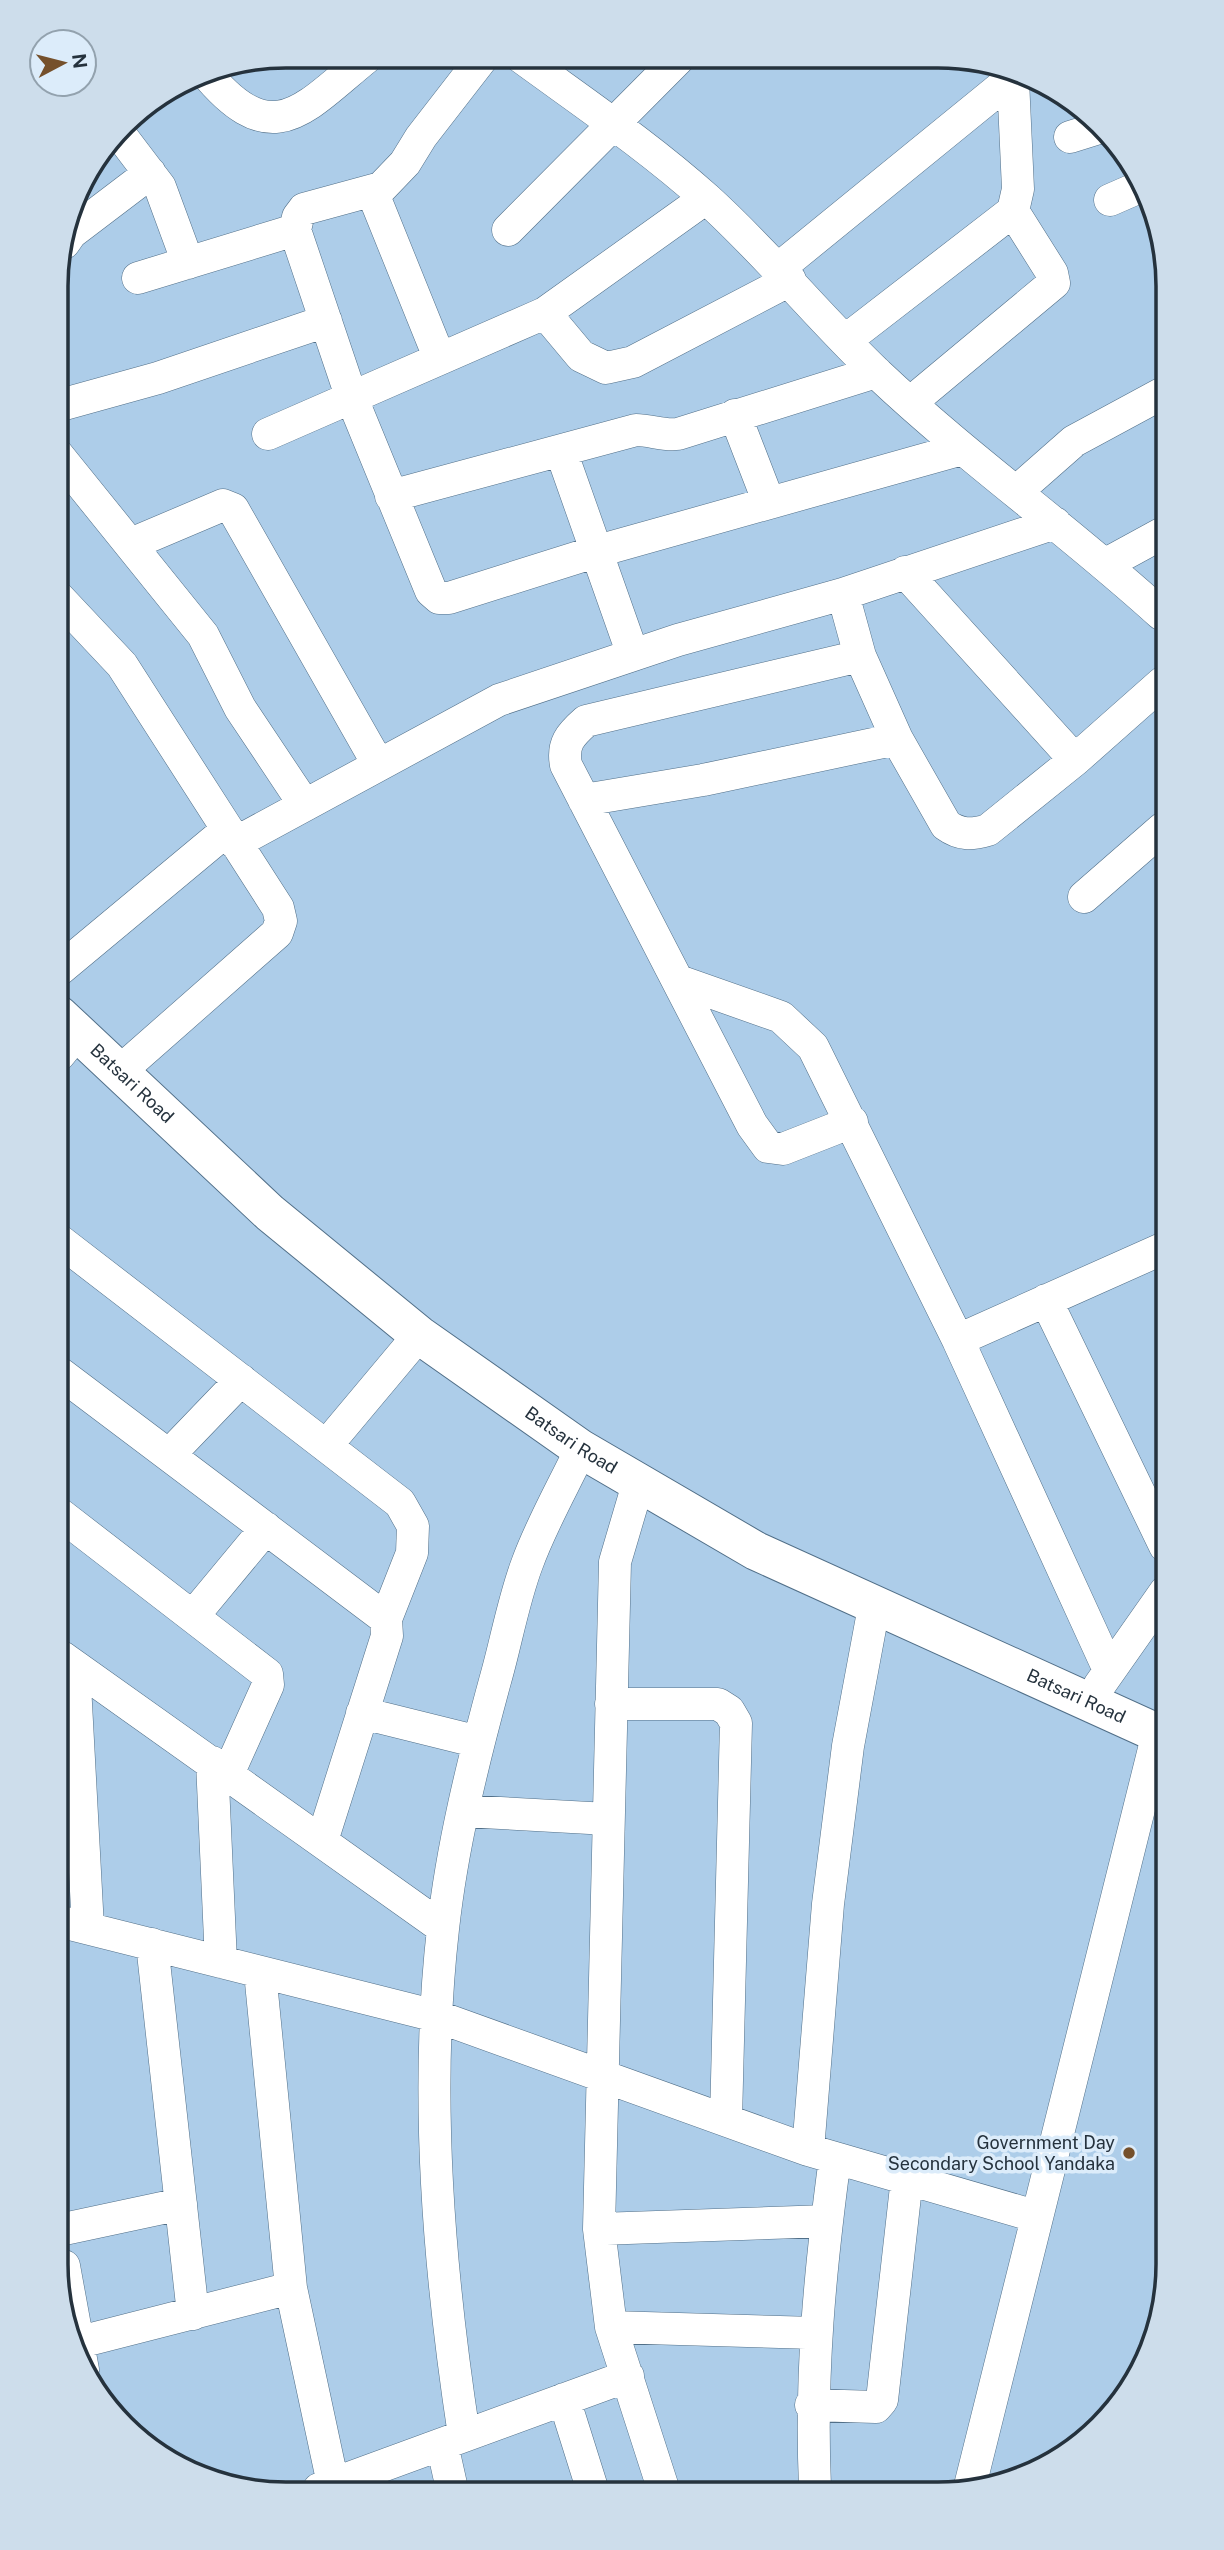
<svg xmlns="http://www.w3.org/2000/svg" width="1224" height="2550" viewBox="0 0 1224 2550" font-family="'Public Sans',sans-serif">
	<rect width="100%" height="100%" fill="#adcde9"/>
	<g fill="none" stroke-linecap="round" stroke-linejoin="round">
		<defs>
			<path id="minor" d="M483,57L421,137L405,163L381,188L304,209L298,217L295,230L351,396L431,591L439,598H449L598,551L962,449
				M521,57C584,103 649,147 707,199C768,254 819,318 878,374C968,459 1070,531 1161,614
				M205,72C273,154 303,109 367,57
				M119,133L160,187L188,263
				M1070,137L1102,127
				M372,191L439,357
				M1110,200L1142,186
				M508,230L679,58
				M64,243L71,233L150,173
				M778,269L1015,76
				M138,278L295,230
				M545,313L581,356L606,368L633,362L790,280
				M846,340L1013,211L1018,189L1013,80
				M910,403L1054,283L1052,273L1013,211
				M57,406L158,378L326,321
				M735,415L769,503
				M268,434L545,313L706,198
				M561,451L633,655
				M57,454L203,635L240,708L304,804
				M1016,492L1074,441L1161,394
				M391,496L636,430C651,430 663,436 678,434L876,372
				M131,544L223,505L233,509L378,764
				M1106,564L1161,534
				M905,572L1075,760
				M843,594L860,656L897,739L946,825C960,835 971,835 988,830L1075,760L1162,683
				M58,597L122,665L278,908L281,921L277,933L118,1073
				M584,800L703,780L897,739
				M235,843L499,700L678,640L843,594L1055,523
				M1084,897L1162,829
				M59,970L226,831
				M679,981L781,1017L813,1047L958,1340L1109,1670
				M59,1055L77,1033
				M852,1122L783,1149L768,1147L752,1125L566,765C562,744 570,735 586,721L860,656
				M60,1241L400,1503L413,1526L412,1553L386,1619
				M1046,1300L1165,1546
				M958,1340L1164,1248
				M61,1374L386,1619L387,1636L322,1841
				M326,1446L419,1335
				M169,1455L241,1380
				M638,1484L615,1562L599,2229L611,2327L663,2488
				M61,1515L267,1674L268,1685L228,1774
				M193,1616L266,1528
				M62,1657L443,1928
				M74,1666L88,1928
				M1099,1686L1165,1592
				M611,1704H718L729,1711L736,1723L726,2120
				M362,1713L479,1742
				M212,1762L221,1962
				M463,1811L608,1819
				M62,1922L436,2016L808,2150L1035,2216
				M152,1944L193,2314
				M260,1972L291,2288L333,2484
				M808,2150L828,1904L848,1746L874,1607
				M64,2229L181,2204
				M599,2229L827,2221
				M64,2266L83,2370
				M611,2327L815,2333
				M76,2343L291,2288
				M564,2399L592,2488
				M811,2405L876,2407L882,2400L907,2178
				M464,2435C439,2271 424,2096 443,1929C452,1846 473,1762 495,1681C506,1643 513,1601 527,1564C541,1525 563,1487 581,1449
				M442,2444L452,2489
				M970,2486L1158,1733
				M815,2487C810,2373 820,2270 835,2158
				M319,2489L628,2376"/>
			<g id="major">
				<path id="s1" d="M59,1015L270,1213L419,1335L581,1449L756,1551L1166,1737"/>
			</g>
		</defs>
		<use href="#minor" stroke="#516f88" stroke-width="33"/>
		<use href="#major" stroke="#516f88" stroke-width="40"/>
		<use href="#minor" stroke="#fff" stroke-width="32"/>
		<use href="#major" stroke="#fff" stroke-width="38"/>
	</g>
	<circle fill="#75502b" stroke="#dcecfa" stroke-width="2.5" cx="1129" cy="2153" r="7"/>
	<g text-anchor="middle" stroke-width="7" stroke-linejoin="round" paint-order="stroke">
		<g font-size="18" fill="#25323d" stroke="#dcecfa">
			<text dy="6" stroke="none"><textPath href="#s1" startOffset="100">Batsari Road</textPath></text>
			<text dy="6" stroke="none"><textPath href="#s1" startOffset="667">Batsari Road</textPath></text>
			<text dy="6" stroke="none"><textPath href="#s1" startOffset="1234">Batsari Road</textPath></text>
		</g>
		<g font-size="18" fill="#25323d" stroke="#dcecfa" text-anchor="end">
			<text x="1115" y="2149">Government Day<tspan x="1115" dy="21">Secondary School Yandaka</tspan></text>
		</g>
	</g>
	<path d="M0 0H1224V2550H0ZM286 68H938A218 218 0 0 1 1156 286V2264A218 218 0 0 1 938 2482H286A218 218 0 0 1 68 2264V286A218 218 0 0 1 286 68Z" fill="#cdddeb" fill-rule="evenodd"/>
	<path fill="none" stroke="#25323d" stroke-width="3.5" d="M286 68H938A218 218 0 0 1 1156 286V2264A218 218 0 0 1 938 2482H286A218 218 0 0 1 68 2264V286A218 218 0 0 1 286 68Z"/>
	<g transform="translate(63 63) rotate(83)"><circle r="33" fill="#dcecfa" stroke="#93a2ae" stroke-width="2"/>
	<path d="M0-5L12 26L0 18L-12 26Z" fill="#75502b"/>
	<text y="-10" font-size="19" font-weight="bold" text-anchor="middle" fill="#25323d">N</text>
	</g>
</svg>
